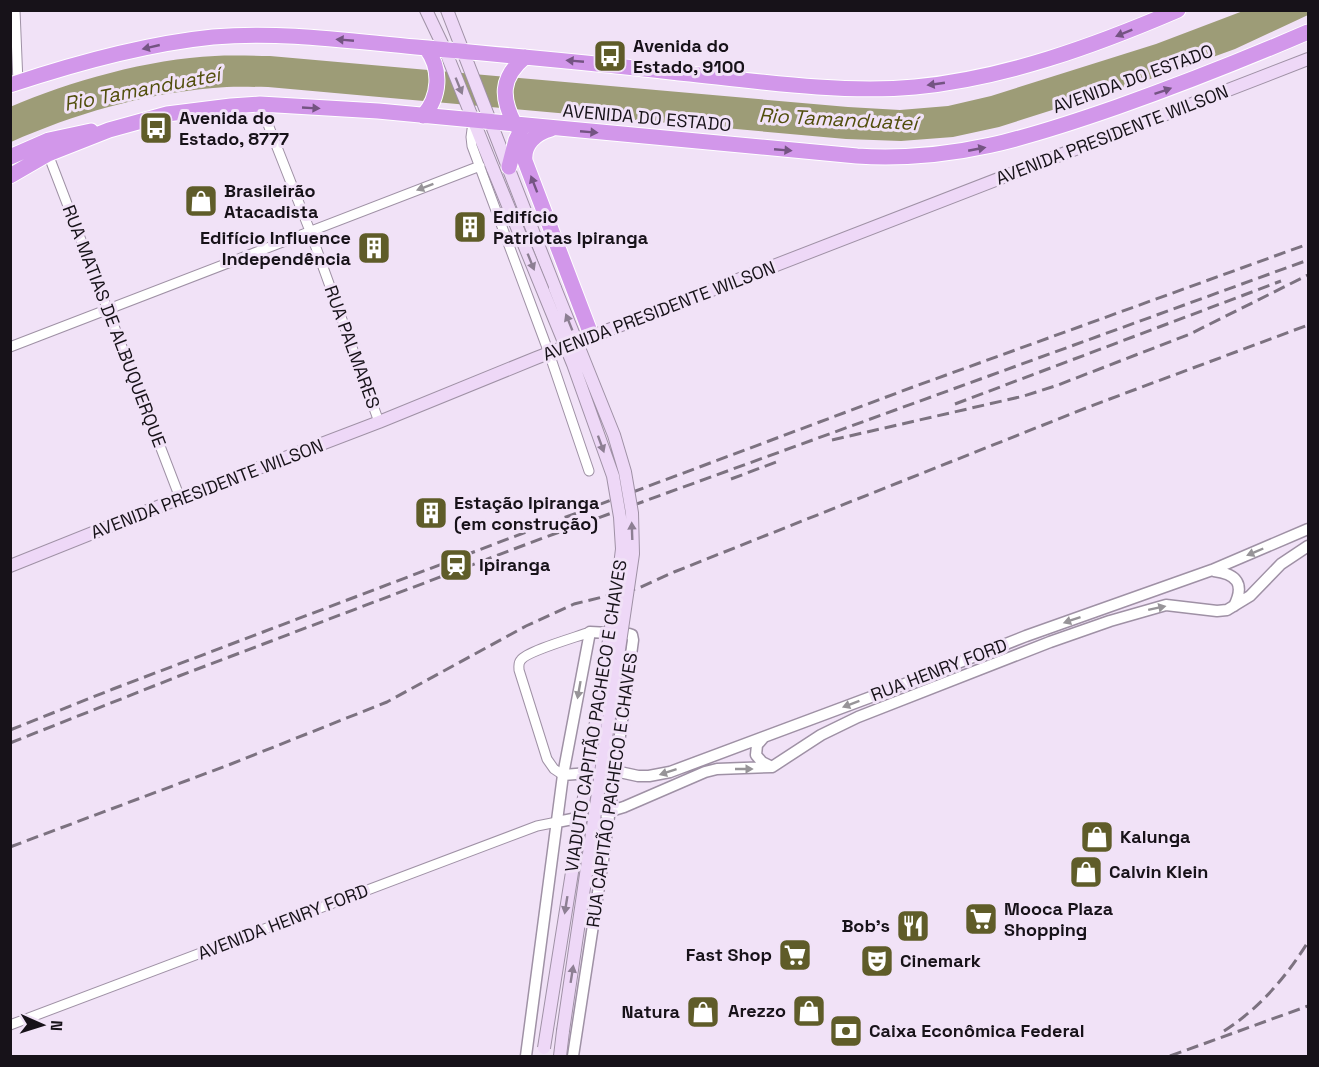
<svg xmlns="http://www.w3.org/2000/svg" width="1319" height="1067" viewBox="0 0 1319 1067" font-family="'Space Grotesk',sans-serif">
	<rect width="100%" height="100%" fill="#f1e2f7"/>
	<path fill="#9d9c77" d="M1243,11H1308V15L1235,49L1166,74L999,127L953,137L901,141L846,139L268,87C250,87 231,86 213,88C143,94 74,114 11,142L10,107C70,81 149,59 215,56C233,55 252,56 270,56L848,107L900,110L948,106L991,96L1156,44Z"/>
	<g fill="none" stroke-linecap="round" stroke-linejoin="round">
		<defs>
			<path id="minor" d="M15,10L18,83
				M260,104L310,231L379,422
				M473,122L471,137L472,146L549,353L589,471
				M48,154L180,498
				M10,347L480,166
				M563,775L554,769L547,759L519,670C519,666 518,663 521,660C527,651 577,637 590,632
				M10,1025L537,826L557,822"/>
			<path id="tertiary" d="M1214,571C1237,574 1245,584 1234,606
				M764,737L757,745L756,755L762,762L772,767
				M563,775L615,771L638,776H649L670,772L887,691L1026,636L1212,570L1308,529
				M604,813L624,807L705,772L717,769L772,767L821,735L858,717L1050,642L1110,621L1166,605L1217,611L1227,610L1250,596L1281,564L1308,546
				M557,822L588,816
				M526,1056L563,775L590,632L629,634L632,635L633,640L603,860L573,1056"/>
			<path id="secondary" d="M426,10L445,50L493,169
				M447,10L555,288
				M10,566L180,498L379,422L536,358L1308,59
				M560,1056L563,1031"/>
			<path id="trunk" d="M10,85C76,63 144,44 213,37C281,31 349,41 416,47C501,55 586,62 671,72C749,80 838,94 915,87C1006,78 1094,46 1178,10
				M423,116C440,97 442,69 426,48
				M515,125C501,98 500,78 525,57
				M551,129C536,133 523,144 525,161L592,337
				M10,157L49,140L91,131
				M509,167L516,140L523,126
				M10,176L48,154L109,130L167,114L231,106L260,104L378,111L857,156C953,162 1028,138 1117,107C1182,84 1245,59 1308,32"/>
		</defs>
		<use href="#minor" stroke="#9f91a5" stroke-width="11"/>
		<use href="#tertiary" stroke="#9f91a5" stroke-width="13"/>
		<use href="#secondary" stroke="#9f91a5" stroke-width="14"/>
		<use href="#trunk" stroke="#fff" stroke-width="17"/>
		<use href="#minor" stroke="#fff" stroke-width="9"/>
		<use href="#tertiary" stroke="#fff" stroke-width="10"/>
		<use href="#secondary" stroke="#eed8f7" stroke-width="12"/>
		<use href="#trunk" stroke="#d297ea" stroke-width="15"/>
		<path stroke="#7c7280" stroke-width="3" stroke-dasharray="12 6" stroke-linecap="butt" d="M955,404L1281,281
			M832,440L1024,396L1058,385L1190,334L1308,275
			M731,479L779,461
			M10,730L113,689L542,526L913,387L1308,244
			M10,743L179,676L543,538L1308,260
			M10,847L231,764L387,702L526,626L574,604L639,588L674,572L1091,406L1308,325
			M1224,1031C1260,1008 1286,977 1308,942
			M1170,1056L1308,1006"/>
		<defs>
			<path id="secondary-bridge" d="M493,169L573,364L613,476L620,517L622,549L617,590L544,1048
				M555,288L614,435L625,472L632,513L633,554L563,1031"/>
		</defs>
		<use href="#secondary-bridge" stroke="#9f91a5" stroke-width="14" stroke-linecap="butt"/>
		<use href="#secondary-bridge" stroke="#eed8f7" stroke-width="12"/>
	</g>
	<defs><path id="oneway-solid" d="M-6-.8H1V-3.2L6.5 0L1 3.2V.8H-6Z" transform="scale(1.5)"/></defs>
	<g fill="#745482">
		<use href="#oneway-solid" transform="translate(1124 33) rotate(158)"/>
		<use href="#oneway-solid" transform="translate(345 40) rotate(-175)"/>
		<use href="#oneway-solid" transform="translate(151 47) rotate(167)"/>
		<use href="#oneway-solid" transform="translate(575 61) rotate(-175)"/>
		<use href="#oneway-solid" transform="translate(936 84) rotate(172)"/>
		<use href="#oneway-solid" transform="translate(1163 91) rotate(-19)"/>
		<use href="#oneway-solid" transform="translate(311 108) rotate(3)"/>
		<use href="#oneway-solid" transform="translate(589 132) rotate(5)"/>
		<use href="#oneway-solid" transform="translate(977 149) rotate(-11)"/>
		<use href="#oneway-solid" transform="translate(783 150) rotate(5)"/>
		<use href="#oneway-solid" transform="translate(534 184) rotate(-111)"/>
	</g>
	<g fill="#8d7f93">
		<use href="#oneway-solid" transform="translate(459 86) rotate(68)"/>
		<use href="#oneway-solid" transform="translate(531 262) rotate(68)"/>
		<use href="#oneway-solid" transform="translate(569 322) rotate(-112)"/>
		<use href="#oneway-solid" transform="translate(601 444) rotate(70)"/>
		<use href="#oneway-solid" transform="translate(632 531) rotate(-92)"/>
		<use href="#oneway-solid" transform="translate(566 905) rotate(99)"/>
		<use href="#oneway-solid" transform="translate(572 974) rotate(-81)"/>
	</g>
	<g fill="#979498">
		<use href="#oneway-solid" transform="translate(425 187) rotate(159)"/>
		<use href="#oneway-solid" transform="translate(1255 552) rotate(157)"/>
		<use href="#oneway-solid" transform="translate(1157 608) rotate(-12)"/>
		<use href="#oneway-solid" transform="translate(1072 620) rotate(161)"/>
		<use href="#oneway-solid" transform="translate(579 690) rotate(100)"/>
		<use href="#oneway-solid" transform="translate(851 704) rotate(159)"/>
		<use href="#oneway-solid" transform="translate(744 769)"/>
		<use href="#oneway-solid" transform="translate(668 772) rotate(162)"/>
	</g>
	<defs>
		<symbol id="bus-square" viewBox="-11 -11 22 22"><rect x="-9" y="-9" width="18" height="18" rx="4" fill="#5f5c29" stroke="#f1e2f7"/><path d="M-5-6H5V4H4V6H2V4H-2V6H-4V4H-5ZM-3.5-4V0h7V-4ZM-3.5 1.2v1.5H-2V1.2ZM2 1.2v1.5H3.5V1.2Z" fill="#fff"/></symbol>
		<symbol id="shop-square" viewBox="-11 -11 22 22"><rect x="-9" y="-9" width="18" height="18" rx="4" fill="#5f5c29" stroke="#f1e2f7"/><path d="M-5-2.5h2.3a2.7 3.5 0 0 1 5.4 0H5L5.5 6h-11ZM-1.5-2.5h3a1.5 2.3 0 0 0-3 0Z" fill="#fff"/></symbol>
		<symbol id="building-square" viewBox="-11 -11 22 22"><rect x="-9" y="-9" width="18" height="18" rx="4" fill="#5f5c29" stroke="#f1e2f7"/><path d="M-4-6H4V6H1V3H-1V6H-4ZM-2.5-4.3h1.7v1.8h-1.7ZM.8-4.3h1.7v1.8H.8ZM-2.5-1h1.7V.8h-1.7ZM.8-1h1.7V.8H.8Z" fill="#fff"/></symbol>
		<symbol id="station-square" viewBox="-11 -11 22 22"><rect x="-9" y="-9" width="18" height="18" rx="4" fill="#5f5c29" stroke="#f1e2f7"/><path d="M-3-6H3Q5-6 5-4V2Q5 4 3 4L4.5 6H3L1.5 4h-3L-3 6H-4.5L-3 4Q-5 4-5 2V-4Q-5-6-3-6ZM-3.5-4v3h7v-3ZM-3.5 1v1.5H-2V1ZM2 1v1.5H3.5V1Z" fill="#fff"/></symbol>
		<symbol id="supermarket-square" viewBox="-11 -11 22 22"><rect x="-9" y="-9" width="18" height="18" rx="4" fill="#5f5c29" stroke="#f1e2f7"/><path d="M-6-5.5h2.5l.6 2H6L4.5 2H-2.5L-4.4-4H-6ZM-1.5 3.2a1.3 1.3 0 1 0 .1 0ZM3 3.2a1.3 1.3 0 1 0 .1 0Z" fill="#fff"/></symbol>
		<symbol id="restaurant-square" viewBox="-11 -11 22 22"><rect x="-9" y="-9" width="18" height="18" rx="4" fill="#5f5c29" stroke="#f1e2f7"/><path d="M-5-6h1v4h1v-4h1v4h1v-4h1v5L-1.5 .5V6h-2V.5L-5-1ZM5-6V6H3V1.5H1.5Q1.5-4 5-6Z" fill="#fff"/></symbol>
		<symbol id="theatre-square" viewBox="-11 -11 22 22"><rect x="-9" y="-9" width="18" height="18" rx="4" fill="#5f5c29" stroke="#f1e2f7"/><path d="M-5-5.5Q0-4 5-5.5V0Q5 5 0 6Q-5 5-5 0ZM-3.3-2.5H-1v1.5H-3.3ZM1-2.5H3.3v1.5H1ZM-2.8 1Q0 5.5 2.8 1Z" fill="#fff"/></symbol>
		<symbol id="bank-square" viewBox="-11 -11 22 22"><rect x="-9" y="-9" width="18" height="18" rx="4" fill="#5f5c29" stroke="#f1e2f7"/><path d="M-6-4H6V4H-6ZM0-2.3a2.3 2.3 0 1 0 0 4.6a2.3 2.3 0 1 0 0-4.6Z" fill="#fff"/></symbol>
	</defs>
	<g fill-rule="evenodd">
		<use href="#bus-square" x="591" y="37" width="38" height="38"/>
		<use href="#bus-square" x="137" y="109" width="38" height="38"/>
		<use href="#shop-square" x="182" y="182" width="38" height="38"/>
		<use href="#building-square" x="451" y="208" width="38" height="38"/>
		<use href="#building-square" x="355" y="229" width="38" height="38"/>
		<use href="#building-square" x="412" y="494" width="38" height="38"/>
		<use href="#station-square" x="437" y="546" width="38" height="38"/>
		<use href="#shop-square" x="1078" y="818" width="38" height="38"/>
		<use href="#shop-square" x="1067" y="853" width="38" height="38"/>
		<use href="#supermarket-square" x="962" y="900" width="38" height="38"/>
		<use href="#restaurant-square" x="894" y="907" width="38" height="38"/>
		<use href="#supermarket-square" x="776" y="936" width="38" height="38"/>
		<use href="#theatre-square" x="858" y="942" width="38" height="38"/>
		<use href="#shop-square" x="790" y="992" width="38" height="38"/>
		<use href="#shop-square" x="684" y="993" width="38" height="38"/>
		<use href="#bank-square" x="827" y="1012" width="38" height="38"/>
	</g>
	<g text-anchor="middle" stroke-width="6" stroke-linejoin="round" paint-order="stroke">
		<g font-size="18" font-weight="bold" fill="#171219" stroke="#f1e2f7" text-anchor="start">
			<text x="633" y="52">Avenida do<tspan x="633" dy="21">Estado, 9100</tspan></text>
			<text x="179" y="124">Avenida do<tspan x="179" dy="21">Estado, 8777</tspan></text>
			<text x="224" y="197">Brasileirão<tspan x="224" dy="21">Atacadista</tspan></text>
			<text x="493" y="223">Edifício<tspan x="493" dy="21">Patriotas Ipiranga</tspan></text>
			<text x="351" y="244" text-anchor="end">Edifício Influence<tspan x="351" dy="21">Independência</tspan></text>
			<text x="454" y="509">Estação Ipiranga<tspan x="454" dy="21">(em construção)</tspan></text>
			<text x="479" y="571">Ipiranga</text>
			<text x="1120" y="843">Kalunga</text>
			<text x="1109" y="878">Calvin Klein</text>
			<text x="1004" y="915">Mooca Plaza<tspan x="1004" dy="21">Shopping</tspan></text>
			<text x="890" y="932" text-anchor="end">Bob's</text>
			<text x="772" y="961" text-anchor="end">Fast Shop</text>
			<text x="900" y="967">Cinemark</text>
			<text x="786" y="1017" text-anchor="end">Arezzo</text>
			<text x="680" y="1018" text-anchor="end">Natura</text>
			<text x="869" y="1037">Caixa Econômica Federal</text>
		</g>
		<g font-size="18" fill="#171219" stroke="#f1e2f7">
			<text transform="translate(1133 79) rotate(-20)" y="6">AVENIDA DO ESTADO</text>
			<text transform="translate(647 118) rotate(5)" y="6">AVENIDA DO ESTADO</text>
			<text transform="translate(1112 135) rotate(-21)" y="6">AVENIDA PRESIDENTE WILSON</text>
			<text transform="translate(659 311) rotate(-21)" y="6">AVENIDA PRESIDENTE WILSON</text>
			<text transform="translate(114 326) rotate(69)" y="6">RUA MATIAS DE ALBUQUERQUE</text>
			<text transform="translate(352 347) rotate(70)" y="6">RUA PALMARES</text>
			<text transform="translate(207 489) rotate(-21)" y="6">AVENIDA PRESIDENTE WILSON</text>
			<text transform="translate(939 670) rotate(-21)" y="6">RUA HENRY FORD</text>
			<text transform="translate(596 716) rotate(-81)" y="6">VIADUTO CAPITÃO PACHECO E CHAVES</text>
			<text transform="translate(612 790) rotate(-82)" y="6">RUA CAPITÃO PACHECO E CHAVES</text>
			<text transform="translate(283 922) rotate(-21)" y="6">AVENIDA HENRY FORD</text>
		</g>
		<g font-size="20" font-style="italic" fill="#514e0c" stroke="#f1e2f7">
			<text transform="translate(142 89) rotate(-11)" y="7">Rio Tamanduateí</text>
			<text transform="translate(838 119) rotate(3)" y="7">Rio Tamanduateí</text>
		</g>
	</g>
	<rect width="1319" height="1067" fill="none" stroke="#171219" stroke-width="24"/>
	<g transform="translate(42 1025) rotate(93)" stroke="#f1e2f7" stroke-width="4.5" paint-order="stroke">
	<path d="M0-4.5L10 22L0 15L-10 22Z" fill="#171219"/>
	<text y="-9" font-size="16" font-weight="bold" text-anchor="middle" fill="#171219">N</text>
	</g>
</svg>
